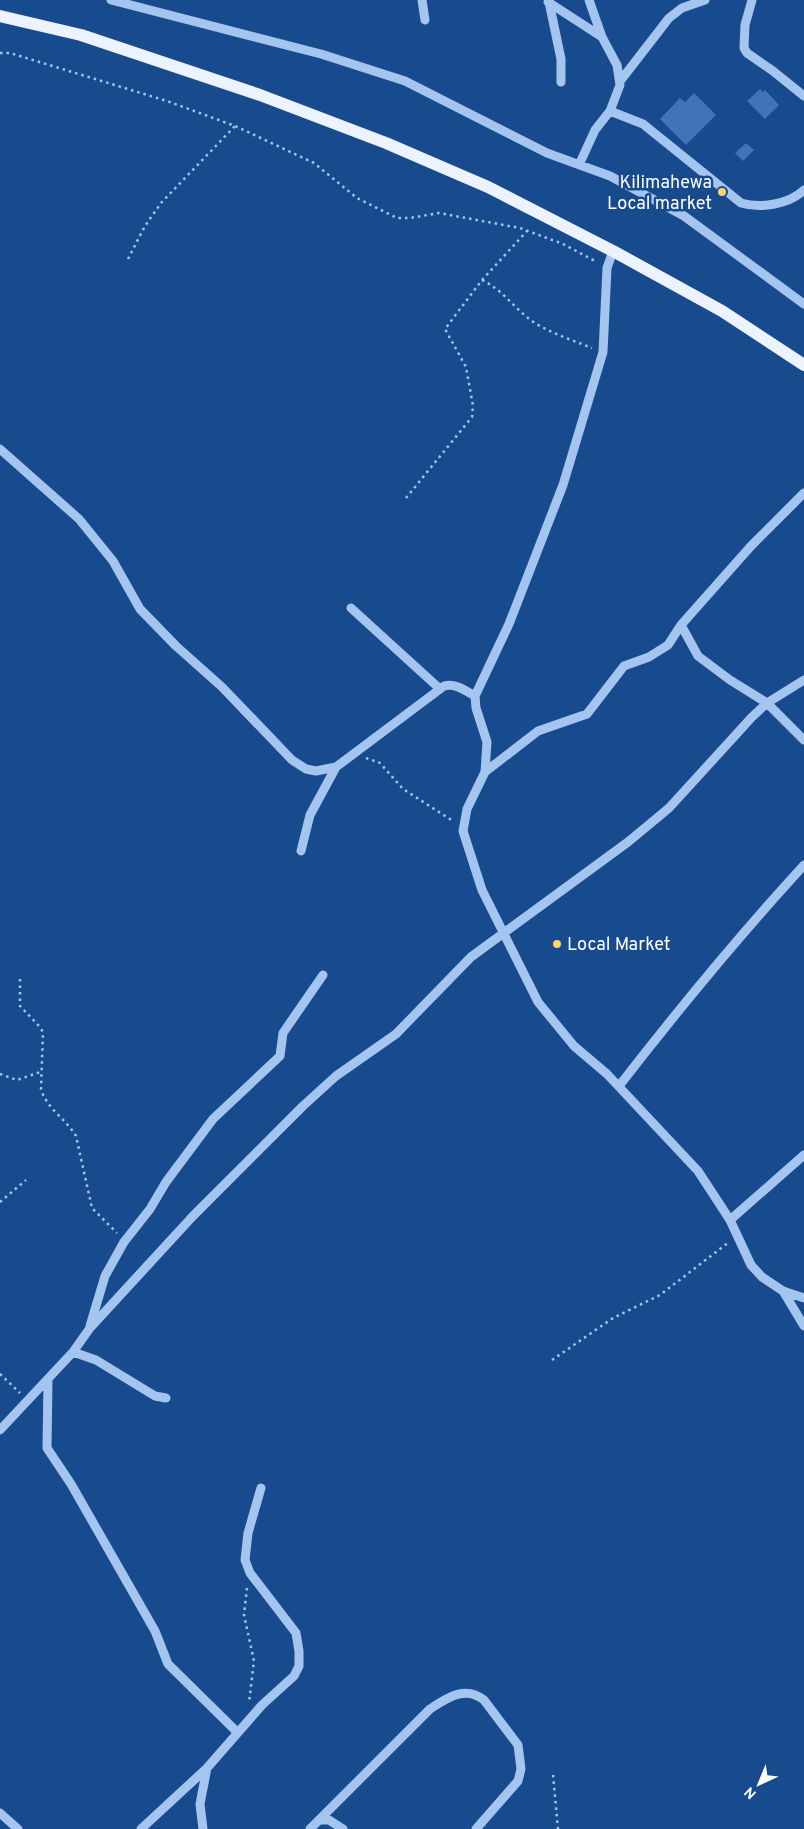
<svg xmlns="http://www.w3.org/2000/svg" width="804" height="1829" viewBox="0 0 804 1829" font-family="Overpass,sans-serif">
	<rect width="100%" height="100%" fill="#184a8e"/>
	<path fill="#4173b6" d="M760,89L763,92L765,90L779,105L765,119L747,101Z
		M694,93L716,115L686,145L660,119L680,98L685,102Z
		M746,143L754,150L743,161L735,153Z"/>
	<g fill="none" stroke-linecap="round" stroke-linejoin="round">
		<path stroke="#a4c5ef" stroke-width="2.5" stroke-dasharray="2.5 4" stroke-linecap="butt" d="M0,53H10L167,101L235,126L314,163L357,198L397,218H410L439,213L520,228L563,244L597,262
			M128,259L145,226L161,203L235,126
			M482,280C501,289 512,305 528,318C546,332 570,339 592,348
			M406,498L472,417L473,406L466,367L445,329L482,280L527,231
			M366,758L380,763L403,789L453,821
			M20,979V1006L39,1026L43,1032L41,1089C46,1108 66,1119 76,1136L92,1208L117,1233
			M0,1074L17,1080L43,1071
			M0,1202L26,1180
			M552,1360L613,1318L660,1295L729,1242
			M0,1374L20,1393
			M247,1588L244,1615L254,1661L249,1703
			M553,1775L558,1829"/>
		<path stroke="#a4c5ef" stroke-width="9" d="M111,0L321,54L405,81L547,153L610,176L684,216L804,304
			M422,0L425,20
			M752,0L745,25L744,48L747,53L773,71L804,96
			M548,2L602,37
			M549,2L561,59V82
			M621,80L669,18L682,8L705,0
			M610,111L643,124L741,203C761,209 789,204 804,190
			M579,165L595,130L610,111L620,85L617,65L602,37L589,0
			M0,449L79,519L113,561L140,609L176,646L222,687L292,760L306,769L316,771L336,767
			M804,493L751,546L681,625L668,645L649,657L624,666L587,714L538,731L485,772L467,809L463,831L482,890L538,1002L574,1046L607,1074L698,1171L730,1220L751,1265L762,1277L783,1291L804,1298
			M351,608L440,689
			M681,625L698,656L730,680L767,703L804,740
			M485,772L487,742L476,708L475,696L509,624L563,485L603,352L607,268L613,251
			M301,851L310,815L336,767L444,686C456,683 466,691 475,696
			M619,1086C678,1010 739,936 804,865
			M730,1220L804,1155
			M783,1291L804,1326
			M90,1326L105,1276L124,1242L150,1209L166,1182L213,1119L280,1056L283,1033L323,975
			M73,1352L96,1360L155,1396L166,1398
			M48,1380L47,1448L71,1484L155,1631L168,1664L237,1732
			M0,1430L73,1352L90,1328L193,1216L303,1106L336,1076L396,1034L471,957L628,842L669,808L752,717L767,703L804,680
			M0,1813L18,1829
			M319,1820H329L343,1829
			M141,1829L207,1768L262,1705L294,1676L299,1666V1651L296,1633L250,1573L245,1560L248,1533L261,1488
			M203,1829L200,1804L207,1768
			M310,1829L430,1709C447,1698 465,1685 484,1700L518,1745L521,1769L518,1781L476,1829"/>
		<path stroke="#ecf3ff" stroke-width="12" d="M0,16L81,35L260,95L386,143L488,187L613,251L722,311L804,365"/>
	</g>
	<g fill="#ffd462" stroke="#184a8e" stroke-width="2">
		<circle cx="722" cy="192" r="5"/>
		<circle cx="557" cy="944" r="5"/>
	</g>
	<g text-anchor="middle" stroke-width="5" stroke-linejoin="round" paint-order="stroke">
		<g font-size="18" fill="#fff" stroke="#184a8e" text-anchor="end">
			<text x="712" y="188">Kilimahewa<tspan x="712" dy="21">Local market</tspan></text>
			<text x="567" y="950" text-anchor="start">Local Market</text>
		</g>
	</g>
	<g transform="translate(759 1784) rotate(224)" stroke="#184a8e" stroke-width="4" paint-order="stroke">
	<path d="M0-4L9 19L0 12L-9 19Z" fill="#ffffff"/>
	<text y="-8" font-size="14" font-weight="bold" text-anchor="middle" fill="#ffffff">N</text>
	</g>
</svg>
